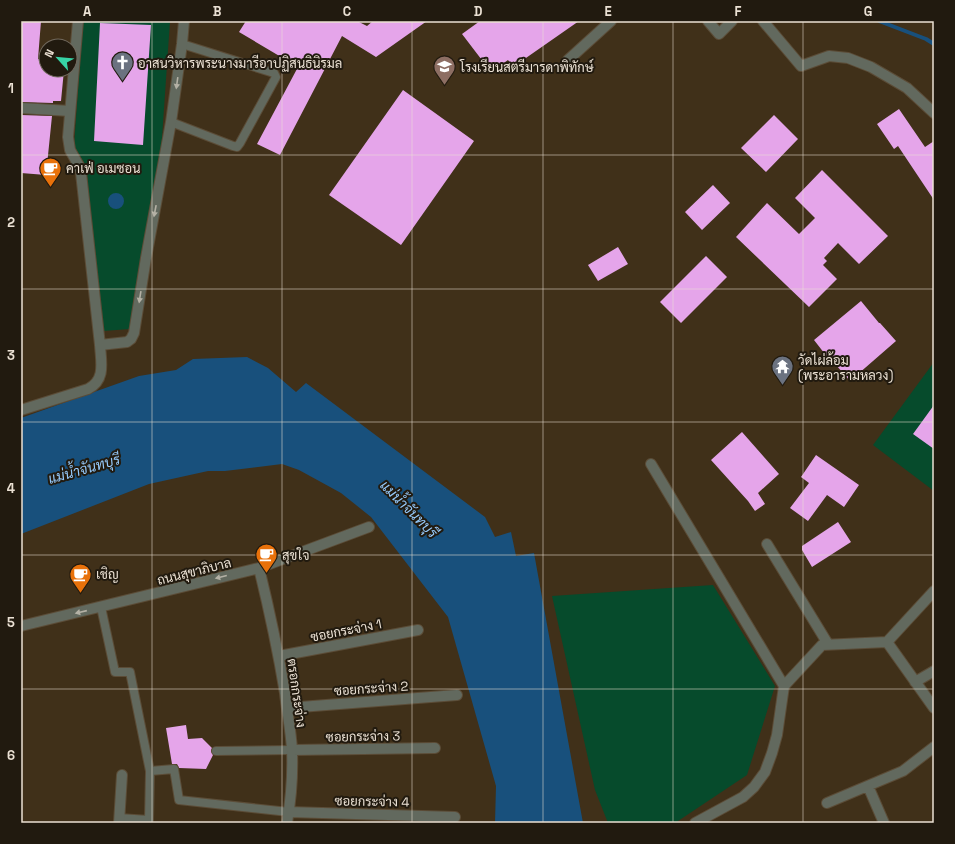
<svg xmlns="http://www.w3.org/2000/svg" width="955" height="844" viewBox="0 0 955 844" font-family="'Space Grotesk',Sarabun,sans-serif">
	<rect width="100%" height="100%" fill="#403019"/>
	<path fill="#064b2c" d="M83,21H170L161,152L130,329L103,331L86,166L74,146Z
		M934,362V491L873,445Z
		M713,585L775,686L747,775L675,823H608L595,790L552,596Z"/>
	<path fill="#18507c" d="M108 201a8 8 0 1 1 16 0a8 8 0 1 1-16 0Z
		M247,357L268,368L296,392L306,383L485,517L495,537L511,532L516,556L534,553L583,823H495L496,786L448,617L371,517L341,493L299,470L282,464L225,471H208L149,484L21,534V418L139,376L176,370L193,359Z"/>
	<g fill="none" stroke-linecap="round" stroke-linejoin="round">
		<path stroke="#18507c" stroke-width="4" d="M879,21L926,39L934,44"/>
	</g>
	<path fill="#e5a5ea" d="M21,21H41L38,59L46,60V70H64L61,101H53V103L21,102Z
		M246,21H357L367,26L373,21H427L376,57L342,36L280,155L257,144L298,67L239,32Z
		M480,21H579L513,67L508,60L491,72L462,34Z
		M100,23L151,25L143,145L94,141Z
		M403,90L474,141L401,245L329,195Z
		M899,109L925,147L934,141V200L898,146L894,149L877,124Z
		M21,115L52,116L46,175L21,173Z
		M774,115L798,139L766,172L741,148Z
		M822,170L888,236L859,264L838,243L824,258L827,261L823,265L837,279L809,307L736,237L767,203L799,234L815,218L795,198Z
		M713,185L730,203L702,230L685,212Z
		M618,247L628,264L598,281L588,265Z
		M706,256L727,277L681,323L660,302Z
		M861,301L879,323H880L896,341L850,381L829,357L828,358L814,340Z
		M934,405V449L913,434Z
		M742,432L779,474L758,493L765,504L755,511L748,501L711,460Z
		M816,455L859,485L844,507L827,495L808,521L790,508L809,483L801,477Z
		M838,522L851,542L812,567L802,550V546Z
		M186,725L188,739L202,738L212,748L211,751L213,755L206,769L179,768L177,764H172L166,728Z"/>
	<g fill="none" stroke-linecap="round" stroke-linejoin="round">
		<defs>
			<path id="lane" d="M171,122L233,146L237,147L240,143L276,77L274,73L182,44
				M101,607L115,672H130L150,771
				M216,751L292,750
				M119,818L149,820L150,771L174,769L179,800L289,812"/>
			<path id="street" d="M708,21L719,34L732,21
				M763,21L801,66L829,56L848,58L871,67L907,88L934,113
				M568,60L611,21
				M21,108L70,111
				M100,345L127,342L131,339L134,333L146,258L171,122L182,44L184,21
				M21,410L88,389C106,380 101,362 100,345L81,173L79,166L70,150L68,137L78,21
				M651,464L784,686
				M767,544L828,644
				M259,568C269,609 278,651 285,693C287,712 291,731 292,750C293,774 291,799 287,823
				M21,626L259,568L369,527
				M887,642L934,708
				M279,656L418,630
				M915,682L934,671
				M287,708L457,695
				M292,750L435,748
				M868,786L884,823
				M827,803L903,771L934,747
				M289,812L455,817
				M119,823L122,775
				M695,823L743,797L754,787L765,772L772,753L777,735L784,686L822,645L887,642L934,591"/>
		</defs>
		<use href="#lane" stroke="#5b4c37" stroke-width="10"/>
		<use href="#street" stroke="#5b4c37" stroke-width="12"/>
		<use href="#lane" stroke="#62695e" stroke-width="8"/>
		<use href="#street" stroke="#62695e" stroke-width="10"/>
	</g>
	<defs><path id="oneway-solid" d="M-6-.8H1V-3.2L6.5 0L1 3.2V.8H-6Z"/></defs>
	<g fill="#b4b1a5">
		<use href="#oneway-solid" transform="translate(177 83) rotate(98)"/>
		<use href="#oneway-solid" transform="translate(155 211) rotate(101)"/>
		<use href="#oneway-solid" transform="translate(140 297) rotate(99)"/>
		<use href="#oneway-solid" transform="translate(221 577) rotate(166)"/>
		<use href="#oneway-solid" transform="translate(81 612) rotate(167)"/>
	</g>
	<path fill="none" stroke="#ebe1d4" stroke-width="1" stroke-opacity="0.55" d="M152,21V823M282,21V823M412,21V823M543,21V823M673,21V823M803,21V823M21,155H934M21,289H934M21,422H934M21,555H934M21,689H934"/>
	<defs>
		<symbol id="church-pin" viewBox="-11 -11 22 30"><path d="M0 17L-7.5 6A9.5 9.5 0 1 1 7.5 6Z" fill="#6b7280" stroke="#211a0f"/><path d="M-1.2-6h2.4v3.5h3.3v2.4h-3.3V6h-2.4V-.1h-3.3v-2.4h3.3Z" fill="#fff"/></symbol>
		<symbol id="school-pin" viewBox="-11 -11 22 30"><path d="M0 17L-7.5 6A9.5 9.5 0 1 1 7.5 6Z" fill="#8d6e63" stroke="#211a0f"/><path d="M0-5L7-2L0 1L-7-2ZM-4 1L0 2.5L4 1V4Q0 6-4 4Z" fill="#fff"/></symbol>
		<symbol id="cafe-pin" viewBox="-11 -11 22 30"><path d="M0 17L-7.5 6A9.5 9.5 0 1 1 7.5 6Z" fill="#e8710a" stroke="#211a0f"/><path d="M-5.5-4.5H6V0H3Q3 3.5 0 3.5H-2.5Q-5.5 3.5-5.5 0ZM3-3.2v2h1.7v-2ZM-6 4.5H4V6H-6Z" fill="#fff"/></symbol>
		<symbol id="temple-pin" viewBox="-11 -11 22 30"><path d="M0 17L-7.5 6A9.5 9.5 0 1 1 7.5 6Z" fill="#6b7280" stroke="#211a0f"/><path d="M0-6L5-2H3V0L6.5 2.5H4V6H1.5V3h-3V6H-4V2.5H-6.5L-3 0V-2H-5Z" fill="#fff"/></symbol>
	</defs>
	<g fill-rule="evenodd">
		<use href="#church-pin" x="110" y="50" width="25" height="34"/>
		<use href="#school-pin" x="432" y="54" width="25" height="34"/>
		<use href="#cafe-pin" x="38" y="156" width="25" height="34"/>
		<use href="#temple-pin" x="770" y="354" width="25" height="34"/>
		<use href="#cafe-pin" x="254" y="542" width="25" height="34"/>
		<use href="#cafe-pin" x="68" y="562" width="25" height="34"/>
	</g>
	<g text-anchor="middle" stroke-width="4" stroke-linejoin="round" paint-order="stroke">
		<g font-size="13" fill="#ebe1d4" stroke="#211a0f" text-anchor="start">
			<text x="138" y="68">อาสนวิหารพระนางมารีอาปฏิสนธินิรมล</text>
			<text x="460" y="72">โรงเรียนสตรีมารดาพิทักษ์</text>
			<text x="66" y="173">คาเฟ่ อเมซอน</text>
			<text x="798" y="365">วัดไผ่ล้อม<tspan x="798" dy="15">(พระอารามหลวง)</tspan></text>
			<text x="282" y="560">สุขใจ</text>
			<text x="96" y="579">เชิญ</text>
		</g>
		<g font-size="13" fill="#ebe1d4" stroke="#211a0f">
			<text transform="translate(194 571) rotate(-14)" y="5">ถนนสุขาภิบาล</text>
			<text transform="translate(346 630) rotate(-11)" y="5">ซอยกระจ่าง 1</text>
			<text transform="translate(371 688) rotate(-4)" y="5">ซอยกระจ่าง 2</text>
			<text transform="translate(297 693) rotate(82)" y="5">ตรอกกระจ่าง</text>
			<text transform="translate(363 736) rotate(-1)" y="5">ซอยกระจ่าง 3</text>
			<text transform="translate(372 801) rotate(1)" y="5">ซอยกระจ่าง 4</text>
		</g>
		<g font-size="14" font-style="italic" fill="#95c9fa" stroke="#211a0f">
			<text transform="translate(84 469) rotate(-16)" y="5">แม่น้ำจันทบุรี</text>
			<text transform="translate(409 509) rotate(45)" y="5">แม่น้ำจันทบุรี</text>
		</g>
	</g>
	<rect width="955" height="844" fill="none" stroke="#211a0f" stroke-width="44"/>
	<g transform="translate(58 58) rotate(297)"><circle r="19" fill="#211a0f" stroke="#726a5e"/>
	<path d="M0-3L7 15L0 10L-7 15Z" fill="#37d4a6"/>
	<text y="-6" font-size="11" font-weight="bold" text-anchor="middle" fill="#ebe1d4">N</text>
	</g>
	<rect x="22" y="22" width="911" height="800" fill="none" stroke="#ebe1d4" stroke-width="1.5"/>
	<g font-size="13" text-anchor="middle" font-weight="bold" fill="#ebe1d4">
		<text x="87" y="16">A</text>
		<text x="217" y="16">B</text>
		<text x="347" y="16">C</text>
		<text x="478" y="16">D</text>
		<text x="608" y="16">E</text>
		<text x="738" y="16">F</text>
		<text x="868" y="16">G</text>
		<text x="11" y="93">1</text>
		<text x="11" y="227">2</text>
		<text x="11" y="360">3</text>
		<text x="11" y="493">4</text>
		<text x="11" y="627">5</text>
		<text x="11" y="760">6</text>
	</g>
</svg>
